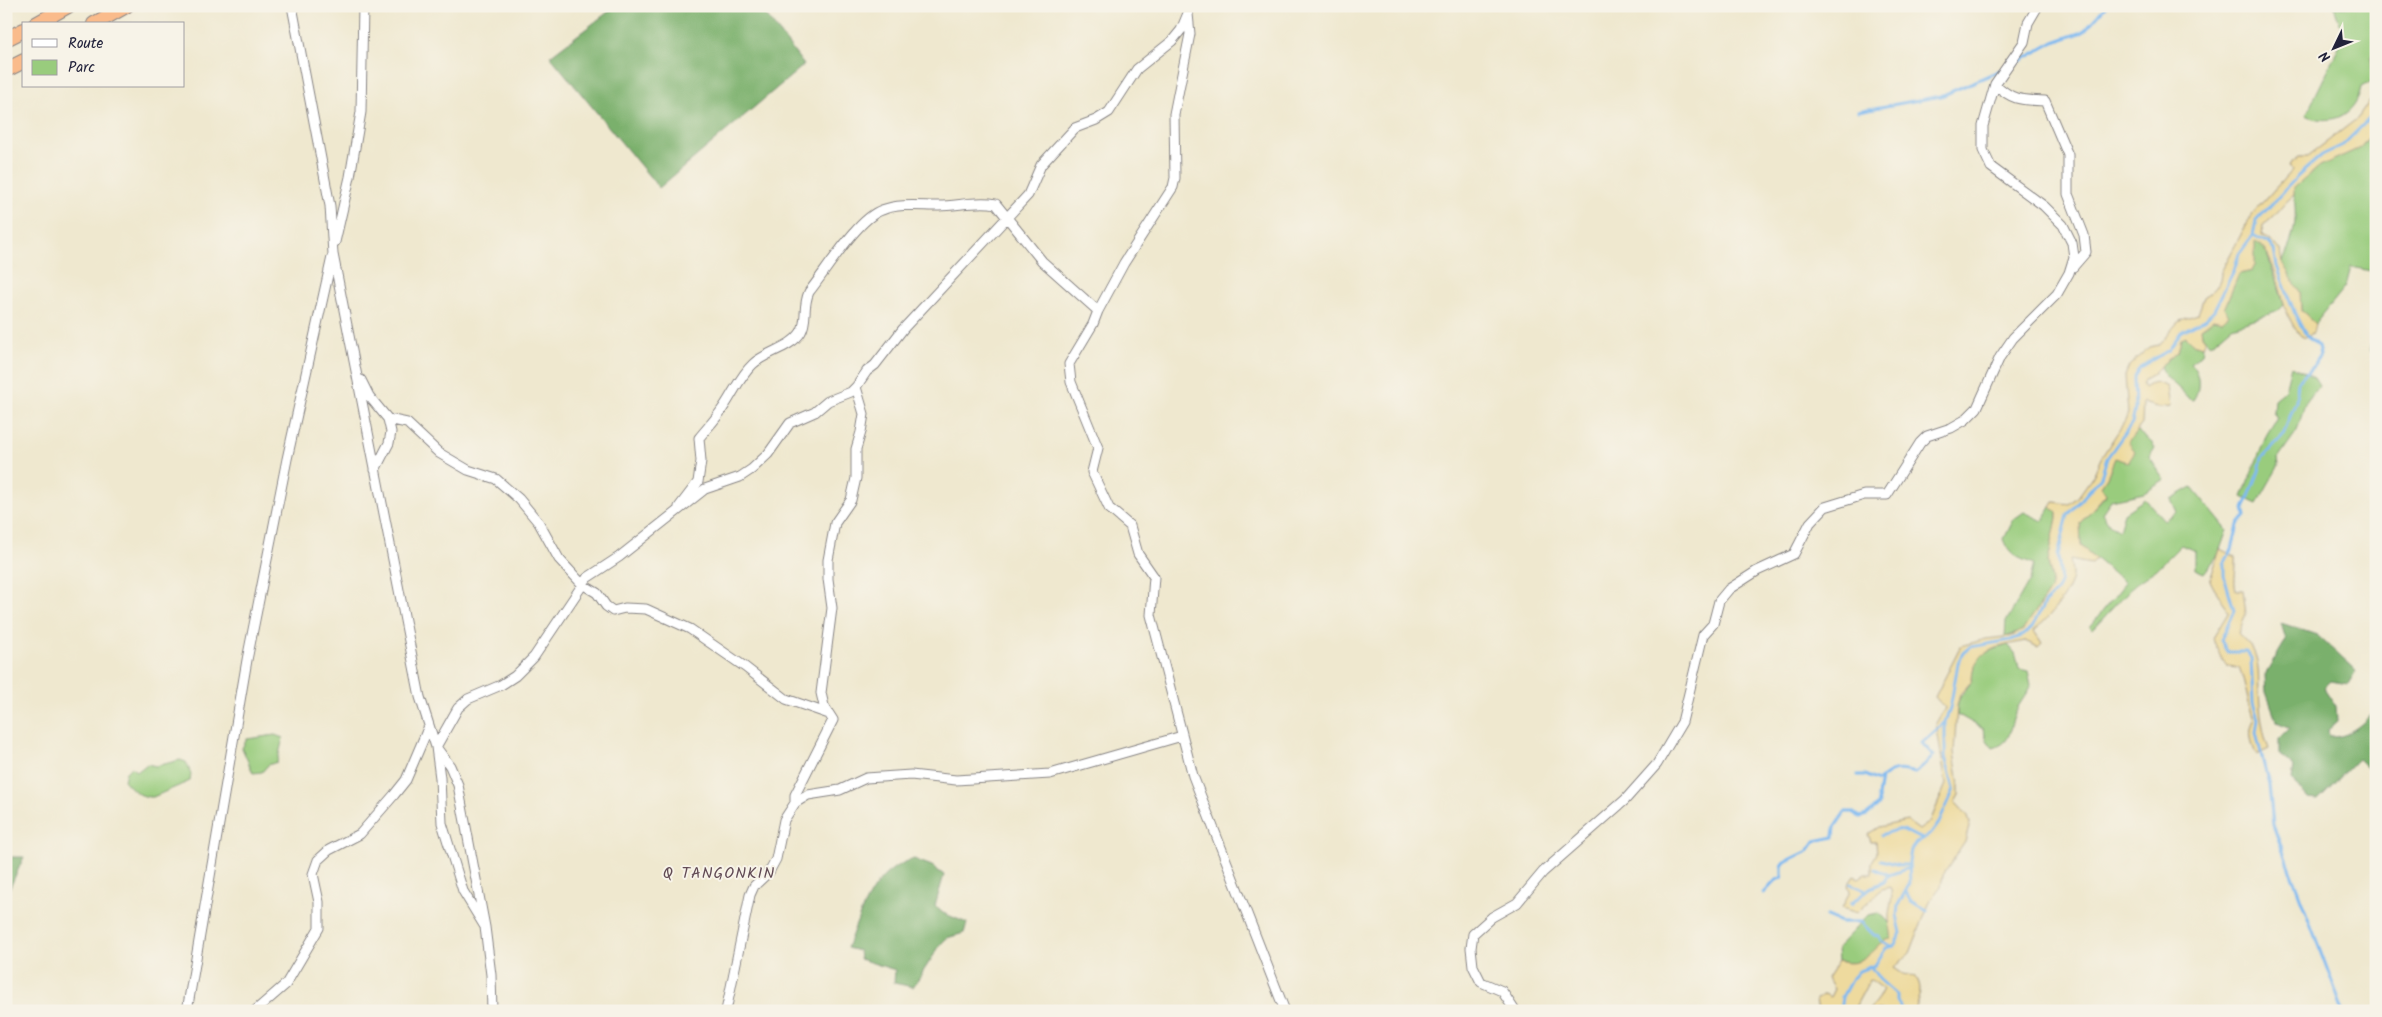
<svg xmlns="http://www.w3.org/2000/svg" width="2382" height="1017" viewBox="0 0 2382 1017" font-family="Kalam,sans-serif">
	<rect width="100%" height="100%" fill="#f7f3e8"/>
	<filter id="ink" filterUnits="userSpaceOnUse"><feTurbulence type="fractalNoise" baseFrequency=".02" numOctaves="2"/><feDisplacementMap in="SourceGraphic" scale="10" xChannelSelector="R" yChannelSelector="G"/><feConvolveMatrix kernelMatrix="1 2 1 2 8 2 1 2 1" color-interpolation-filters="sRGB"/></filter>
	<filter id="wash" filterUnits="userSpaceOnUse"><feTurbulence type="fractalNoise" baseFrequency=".0096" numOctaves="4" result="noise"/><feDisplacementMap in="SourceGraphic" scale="20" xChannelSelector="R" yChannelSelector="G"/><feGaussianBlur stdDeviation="1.12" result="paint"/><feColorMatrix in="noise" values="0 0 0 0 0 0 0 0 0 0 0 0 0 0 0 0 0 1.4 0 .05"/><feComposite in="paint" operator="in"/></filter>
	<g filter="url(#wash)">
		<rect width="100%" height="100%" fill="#efe8cf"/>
		<path fill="#99cc7d" stroke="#5e775c" d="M2334,6H2374L2376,48L2371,57L2374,80L2361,87C2356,115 2331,127 2306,115L2339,47L2343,32Z
			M2376,128V289L2371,271L2351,267L2346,286L2315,324L2301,311L2300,292L2282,264C2295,233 2298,222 2293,188L2320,166L2360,148Z
			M2254,240L2265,248L2284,304L2276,312L2232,326L2211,344L2202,336L2201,328L2224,309L2239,274L2252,271Z
			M2376,293V360L2370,349Z
			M2185,336L2192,343L2203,346L2202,354L2190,363C2200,373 2201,389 2193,400L2189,399C2180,387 2163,378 2160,366L2178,352L2181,339Z
			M2291,366L2314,377L2319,385L2305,404L2297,431L2278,458L2279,465L2257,504L2242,497L2267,434L2277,418L2273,412L2274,399L2285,390Z
			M2137,431L2152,443L2155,448L2149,457L2165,480L2144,493L2111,500L2102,513L2110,525L2119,530L2124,513L2145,499L2164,520L2177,512L2171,499L2192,487L2227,530L2218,555L2204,573L2195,569V551L2181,545L2157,569L2135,584L2093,629L2090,627L2125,583L2081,546L2080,523L2106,495L2101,486L2107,477L2115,457Z
			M2051,507L2057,513V518L2048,562L2052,579L2050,590L2023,631L2005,637L2006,622L2030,580L2034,564C2017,557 2011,557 2004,539L2014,519L2024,512L2043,521Z
			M2008,645L2015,653L2019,669L2028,671L2031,685C2027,695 2019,703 2015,713C2008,729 2014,742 1993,748L1987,740L1983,729L1957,714C1958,694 1962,696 1972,681C1972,654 1986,652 2008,645Z
			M275,735L283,738L277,762L268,765L262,772L253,773L242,748L247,739Z
			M180,760L186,762L191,774L190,781L153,797C140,798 132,789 124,780L126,772L131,767L137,772L147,764L156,766Z
			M1879,913C1889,921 1893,925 1891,938C1872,953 1863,968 1838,961L1837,948L1868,915Z"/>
		<path fill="#7ab06c" stroke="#4e6954" d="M616,6H759L804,65L659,188L550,56Z
			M2281,623L2317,635L2356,671L2348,684L2331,681L2324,688L2336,706L2337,722L2328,730L2329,736C2349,737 2364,724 2376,708V776L2358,759L2318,800L2308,799L2292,780L2294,767L2279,754V739L2290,728L2277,722L2266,692L2265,675L2286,640Z
			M6,857H24L6,896Z
			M914,859L932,866L944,875L935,906L943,913L967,923L964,933L947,938L941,944L913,987L894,983L895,970L860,959L859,951L847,948C861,912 873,870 914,859Z"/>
		<path fill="#eeda9e" stroke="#887e6c" d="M2376,48V128L2360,148L2320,166L2294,188V195C2282,204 2276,217 2263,225L2262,235L2281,250L2283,264L2300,292L2301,311L2315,324L2313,333L2303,338C2277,314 2282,259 2255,241V265L2252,271L2239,274L2224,309L2229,315L2222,321L2213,319L2201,328L2202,336L2206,341L2203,346L2192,343L2185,336L2181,339L2178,352L2160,366L2153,375L2144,380L2142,384L2144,388C2152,382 2157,382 2167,387L2170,407L2160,408L2143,403L2142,424L2128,442L2135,451L2128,462L2115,458L2107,477L2101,486L2106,494L2080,523L2081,546L2096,559L2091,564L2070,560C2071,565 2072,571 2072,576C2070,593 2047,620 2034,631L2042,643L2038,647L2025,641C1999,647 1972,649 1972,681L1960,694L1957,706L1954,752L1959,785V795L1955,802L1968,816L1970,823L1965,842L1943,875L1941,886L1931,899L1910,953L1894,968L1903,974L1915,976C1923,987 1920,995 1915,1007L1918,1011H1868L1876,1002L1883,989L1870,979L1853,1011H1818L1816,999L1825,994L1830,997L1834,989L1827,978L1838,961C1862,968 1869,954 1886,939L1891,938C1892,930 1889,927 1889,919C1888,908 1895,898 1890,887L1882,889L1857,913L1842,908L1850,891L1848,885L1854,876L1859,878L1865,874H1872V862L1877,853L1876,842H1871L1868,834L1879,827L1907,821L1919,830L1930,822L1946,784L1936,723L1945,708L1935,697L1961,646L1986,639L2012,636L2023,630L2050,590L2052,579L2048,562L2057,518V513L2051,507L2054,502L2069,504L2078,497L2093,476L2101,458L2125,421L2128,413L2125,376L2129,366L2149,347L2159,345L2177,323L2183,319L2198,314L2204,297C2213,293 2222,282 2221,272L2252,214L2292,170L2289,165L2299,157H2307L2358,118L2375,93L2371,57Z
			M2220,549L2236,557C2237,569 2233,578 2236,590H2243L2246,615L2238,633C2243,639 2250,644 2253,650C2260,663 2258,678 2259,692C2260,709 2262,733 2269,749L2256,755C2252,743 2247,732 2254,720C2247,702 2246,684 2239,667L2227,666L2221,658L2213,638L2228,613C2225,600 2215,593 2210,580Z"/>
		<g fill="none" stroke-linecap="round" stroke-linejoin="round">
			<path stroke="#7fbaf1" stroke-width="3" d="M2011,66L2054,42L2083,32L2106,6
				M1858,111L1941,96L2001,70
				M2253,235L2268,243L2274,250L2277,266L2295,314L2304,332L2318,347L2320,355L2315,364L2298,382L2296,401L2283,435L2262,458L2259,471L2244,509L2246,516L2238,525L2232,549L2224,564V575L2234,610L2221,640L2227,652H2247L2251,658L2253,703L2258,719L2256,733L2269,785L2273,825L2343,1011
				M1857,775H1865L1878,781C1891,769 1898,768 1915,773L1934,756L1922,743L1945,722
				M1881,835C1911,824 1899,832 1923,839
				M1881,860L1900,865H1909
				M1875,869L1889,875
				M1851,884L1866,891
				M1906,892L1911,901L1927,911
				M1764,893L1775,881L1782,877V866L1785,862L1808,851L1815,841L1834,837L1835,827L1845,812H1852L1860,817L1867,815L1879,805L1878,796L1881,778
				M1851,904L1870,888L1884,882L1889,875L1909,868
				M1827,916L1841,922H1861L1874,935L1879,936L1881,941L1892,946
				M1871,967L1879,979L1897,995V1000L1902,1011
				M1840,1011L1842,997L1851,980L1859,971L1875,965L1886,948L1894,946L1901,933L1897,915L1898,905L1910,883L1909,862L1911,850L1916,843L1931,834L1939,823L1954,789L1945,757V722L1950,709L1958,663L1963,653L1970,647L2011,640L2024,635L2032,627L2044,604L2057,591L2061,581L2058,555L2068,515L2101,477L2107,458L2132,423L2135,409L2134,377L2140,367L2169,350L2181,332L2206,318L2214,310L2234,270L2239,254L2253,235L2256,221L2298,176L2322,155L2343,145L2376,112"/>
		</g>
	</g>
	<g filter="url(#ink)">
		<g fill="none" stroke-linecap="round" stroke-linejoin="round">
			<defs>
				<path id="minor" d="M292,6L330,206L333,254L420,697L436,747L450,766L458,785L485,927L491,975L492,1011
					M1995,84C2013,101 2021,100 2045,101L2068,155V194L2084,235L2086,252L2073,267
					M335,242L350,177L361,112L363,6
					M1098,311L1124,263L1173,187L1175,178L1174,114L1190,34L1188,14
					M361,380L369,396L388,419L391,432L389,443L375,470
					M388,419L407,423L439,453L468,470L496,479L519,499L539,523L559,559L582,584L597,593L606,606L613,611L625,608L646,609L690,629L745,667L786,699L829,714
					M679,507L698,482L701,461L699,438C707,428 716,419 723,408C733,394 740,376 753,364C767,351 791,348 801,332C808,320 802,308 809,292C826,271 858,218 882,210C900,203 920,206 939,206C957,206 978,200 996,204L1042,261L1098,311L1093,324L1069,364L1071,382L1098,448L1092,472L1109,508L1130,526L1138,554L1154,577L1151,615L1193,776L1285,1011
					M795,803V795L833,720L824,706L821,693L832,608L828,579V560L835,523L851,500L856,478V449L861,432L864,414L856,387
					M485,927L463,891L442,823L440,778L436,747L458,708L468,699L501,685L515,676L534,657L587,578L619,557L705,489L740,477L752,469L768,454L790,423L815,412L828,401L851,392L856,387L867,371L875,365L903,329L1028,195L1041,165L1075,128L1096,120L1109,112L1137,69L1172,41L1181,30L1191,6
					M187,1011L247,660L287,459L332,257
					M255,1011L286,984L319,928V902L313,874L318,860L329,850L360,834L394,795L406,780L429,726
					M726,1011L750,895L754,886L769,872L776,859L784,820L795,803L808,795L840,790L866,778L911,775L956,780L1050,774L1182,736
					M1515,1011L1502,991L1481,982L1473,966L1471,948L1473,934L1492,917L1517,903L1543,872L1625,800L1657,764L1682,722L1703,635L1713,624L1719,601L1729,589L1757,571L1794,554L1810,523L1825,507L1864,495H1887L1920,443L1927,436L1951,428L1965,420L1977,408L2000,357L2013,338L2057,294L2069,273L2074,257L2072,243L2063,225L2044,206L1991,167L1983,150V126L1995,84L2024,42L2028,23L2038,6"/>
				<path id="highway" d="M36,24L68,6
					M94,24L126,6
					M6,39L24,30
					M6,70L24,61"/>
			</defs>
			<use href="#minor" stroke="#888585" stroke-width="11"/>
			<use href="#highway" stroke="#888585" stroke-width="16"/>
			<use href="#minor" stroke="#fff" stroke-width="9"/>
			<use href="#highway" stroke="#fabb8b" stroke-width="14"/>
		</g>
	</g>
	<g text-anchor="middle" stroke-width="4" stroke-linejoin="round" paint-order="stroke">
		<g font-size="16" letter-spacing="1" fill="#624b55" stroke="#f7f3e8">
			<text x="719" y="878">Q TANGONKIN</text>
		</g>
	</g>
	<rect width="2382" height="1017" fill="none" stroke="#f7f3e8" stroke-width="25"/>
	<rect x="22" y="22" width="162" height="65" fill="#f7f3e8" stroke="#a29fa3"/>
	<rect x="32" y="39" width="25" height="8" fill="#ffffff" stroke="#a29fa3"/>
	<text x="68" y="48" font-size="15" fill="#22223b">Route</text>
	<rect x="32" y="60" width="25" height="15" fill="#99cc7d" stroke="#a29fa3"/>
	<text x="68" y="72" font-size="15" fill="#22223b">Parc</text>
	<g transform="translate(2334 48) rotate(227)" stroke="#f7f3e8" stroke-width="4" paint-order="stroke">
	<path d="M0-4L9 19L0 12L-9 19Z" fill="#22223b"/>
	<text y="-8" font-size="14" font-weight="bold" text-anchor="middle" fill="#22223b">N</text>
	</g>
</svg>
